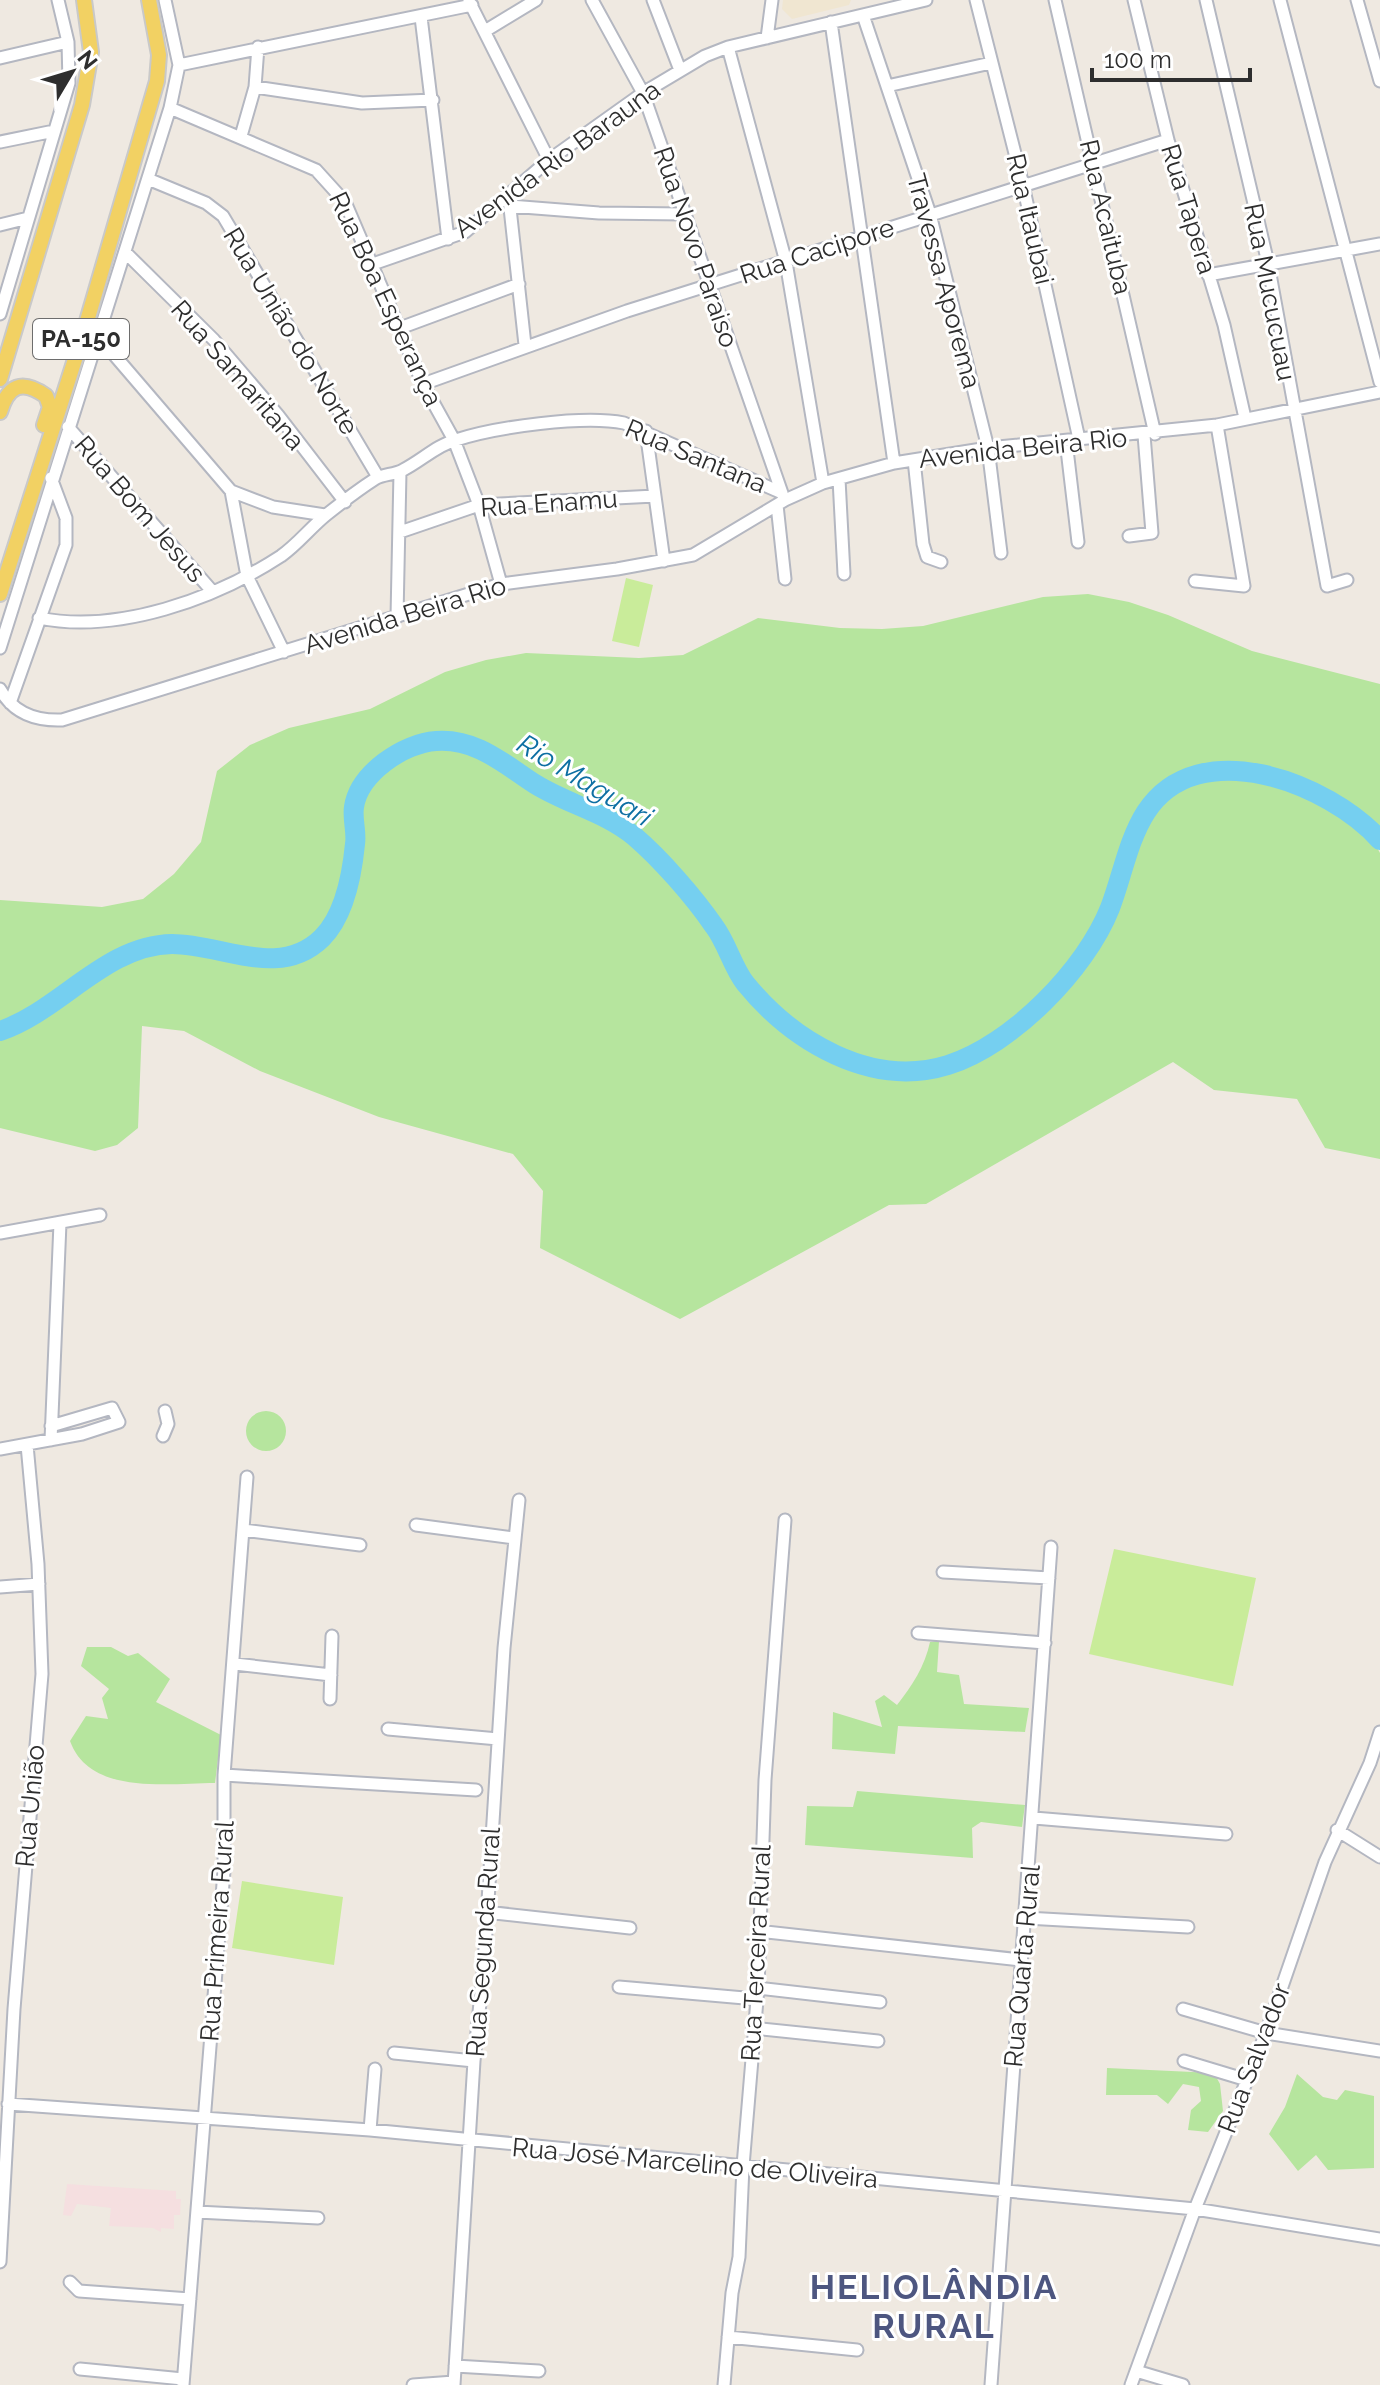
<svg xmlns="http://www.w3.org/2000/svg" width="1380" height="2385" viewBox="0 0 1380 2385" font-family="Raleway,sans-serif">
	<rect width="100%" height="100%" fill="#efe9e1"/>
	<path fill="#f0e6d1" d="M783,0H851L849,5L792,19L782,9Z"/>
	<path fill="#f5dfe0" d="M67,2184L176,2191V2199H181L180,2215H174V2229L161,2228V2232L153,2228L109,2226L111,2208L77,2204L71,2216L63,2215Z"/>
	<path fill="#b6e59e" d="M1088,594L1129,602L1168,615L1252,651L1380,684V844L1373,840L1380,853V1159L1325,1148L1297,1099L1214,1090L1173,1062L926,1204L889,1205L680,1319L540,1248L543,1191L513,1154L379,1117L260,1071L184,1031L142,1026L138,1128L117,1145L95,1151L0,1128V900L102,907L143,899L174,874L201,842L217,771L250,745L289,728L370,709L445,672L486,660L526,653L639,658L683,655L758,618L840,628L882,629L923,626L1043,597Z
		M246 1431a20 20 0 1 1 40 0a20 20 0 1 1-40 0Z
		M939,1641L937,1672L959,1675L964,1704L1029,1708L1025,1732L898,1726L895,1754L832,1749L833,1712L882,1727L875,1701L884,1695L897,1705C912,1686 925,1666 930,1642Z
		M87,1647H111L128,1656L138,1653L170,1679L156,1702L221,1735L215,1783C168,1783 90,1796 70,1741L86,1716L108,1719L102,1698L109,1689L81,1666Z
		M857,1791L1025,1805L1022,1827L981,1822L972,1828L973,1858L805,1845L807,1806L853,1807Z
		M1107,2068L1214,2073L1220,2084L1223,2111L1208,2132L1188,2130L1191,2110L1201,2101L1199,2087L1183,2084L1168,2104L1157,2095H1106Z
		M1297,2074L1323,2097L1337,2100L1345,2090L1374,2096V2168L1328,2170L1316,2155L1298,2171L1269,2134L1285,2107Z"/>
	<path fill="#c9ec9a" d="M626,578L653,585L639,647L612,641Z
		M1114,1549L1256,1578L1233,1686L1089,1654Z
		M242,1881L343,1897L334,1965L232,1948Z"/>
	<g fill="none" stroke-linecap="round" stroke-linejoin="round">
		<path stroke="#75cff0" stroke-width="20" d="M0,1031C60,1011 105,945 172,944C223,944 279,980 322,938C344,916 352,875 355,844C357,832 352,819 354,807C359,773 404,743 436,741C476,738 504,764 535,784C567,804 605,812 634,836C661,859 694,897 714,926C727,943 732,966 745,983C792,1041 871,1089 948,1065C1012,1045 1086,969 1110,908C1122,877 1128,840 1146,812C1198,732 1329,783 1380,840"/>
		<defs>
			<path id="minor" d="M592,0L643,93L783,496
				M653,0L680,70
				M976,0L1023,185L1079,439
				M1055,0L1155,434
				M1134,0L1168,140L1224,325L1245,418
				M1206,0L1268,263L1327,586L1347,580
				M1280,0L1380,382
				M1357,0L1380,81
				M469,1L549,160
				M863,15L930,214L988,448L1001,553
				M421,17L448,239
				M831,22L894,463
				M485,31L536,0
				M767,38L772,0
				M728,47L786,262L823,483
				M0,58L68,42
				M179,65L472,5
				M887,86L991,63
				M255,87L362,103L433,100
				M170,108L316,170L345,202L423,384L454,440L479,505L501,584
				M241,136L255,87L258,47
				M0,142L54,131
				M148,179L206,203L223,216L378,477
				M509,199L525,345
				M510,206L599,213L684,214
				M0,225L28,218
				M125,252L214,340L278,415L345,502
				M370,265L465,232L549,160L643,93L705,56L728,47L926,0
				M1208,275L1380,244
				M0,314L69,83L68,42L58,0
				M400,328L519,284
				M98,336L231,491L273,507L325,515
				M423,384L627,311L1168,140
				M68,427L212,591
				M646,431L664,561
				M1066,441L1078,542
				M914,460L923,544L927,557L941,562
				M839,479L844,574
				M231,491L247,576L284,652
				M777,505L785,579
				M400,532L479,505L655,496
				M1129,536L1152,533L1144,435
				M1195,581L1244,586L1217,425
				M397,617L400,472
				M39,618C118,634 215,599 281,556C298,544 310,528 326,515C341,503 358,490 375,479C383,474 394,475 403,470C421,461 437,445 456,440C496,427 583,415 624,423L782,493
				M0,648L170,108L179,65L165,0
				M0,689C13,713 36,721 62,720L501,584L617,569L693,555L785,500L823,483L894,463L988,448L1217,425L1380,392
				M10,703L66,545V518L51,478
				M0,1233L100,1215
				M163,1436L168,1424L165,1411
				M51,1440L60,1223
				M0,1449L82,1434L119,1422L112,1408L51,1426
				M416,1525L514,1538
				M243,1530L360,1545
				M943,1572L1049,1578
				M0,1587L39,1584
				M918,1633L1045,1643
				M235,1664L331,1675
				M330,1699L332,1636
				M388,1729L498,1739
				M224,1775L476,1790
				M1034,1818L1226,1834
				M1337,1830L1380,1857
				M486,1912L630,1928
				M1026,1918L1188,1927
				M758,1931L1021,1960
				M619,1987L756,1999
				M758,1988L880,2002
				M1183,2009L1266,2033L1380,2051
				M753,2028L878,2041
				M394,2053L474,2061
				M1184,2061L1247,2080
				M8,2104L370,2130L1195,2209L1380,2239
				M370,2130L375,2069
				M197,2212L318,2218
				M0,2262L14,2009L42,1674L38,1564L27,1445
				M70,2282L79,2291L190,2299
				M728,2337L857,2350
				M455,2366L539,2371
				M80,2369L183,2379
				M1136,2371L1183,2385
				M183,2385L224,1871V1775L247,1477
				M413,2385L454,2382
				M454,2385L474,2061L484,1964L504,1648L519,1500
				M724,2385L732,2293L739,2257L743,2166L758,1988L765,1780L785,1520
				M991,2385L1051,1547
				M1131,2385L1195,2209L1266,2033L1325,1862L1370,1763L1380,1732"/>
			<path id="major" d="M0,379L82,105L91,52L84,0
				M0,412C8,385 22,379 46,396L50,407L44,425
				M0,594L85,328L157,81L159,55L149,0"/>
		</defs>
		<use href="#minor" stroke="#b4b7c1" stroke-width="15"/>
		<use href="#major" stroke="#c9c9c9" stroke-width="18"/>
		<use href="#minor" stroke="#fff" stroke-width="11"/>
		<use href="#major" stroke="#f2d163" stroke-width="14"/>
	</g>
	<g text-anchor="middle" stroke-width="6" stroke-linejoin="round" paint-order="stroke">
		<rect fill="#fff" stroke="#6d6d6d" stroke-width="2" x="33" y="319" width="96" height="40" rx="6"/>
		<g font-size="24" font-weight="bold" fill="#2e2e2e">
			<text x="81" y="347">PA-150</text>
		</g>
		<g font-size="26" fill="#2e2e2e" stroke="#fff">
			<text transform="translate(557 159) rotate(-36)" y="9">Avenida Rio Barauna</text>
			<text transform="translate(1189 209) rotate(73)" y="9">Rua Tapera</text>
			<text transform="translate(1106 217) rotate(77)" y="9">Rua Acaituba</text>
			<text transform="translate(1030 219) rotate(77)" y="9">Rua Itaubai</text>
			<text transform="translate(696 247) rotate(71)" y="9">Rua Novo Paraiso</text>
			<text transform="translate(817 251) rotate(-18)" y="9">Rua Cacipore</text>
			<text transform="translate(944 281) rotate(75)" y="9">Travessa Aporema</text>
			<text transform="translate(1270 292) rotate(79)" y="9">Rua Mucucuau</text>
			<text transform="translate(386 299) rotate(65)" y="9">Rua Boa Esperança</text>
			<text transform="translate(291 331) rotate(59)" y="9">Rua União do Norte</text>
			<text transform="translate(238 375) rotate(49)" y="9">Rua Samaritana</text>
			<text transform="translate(1023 448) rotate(-6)" y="9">Avenida Beira Rio</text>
			<text transform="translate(696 456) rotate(23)" y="9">Rua Santana</text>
			<text transform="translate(549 503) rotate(-4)" y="9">Rua Enamu</text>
			<text transform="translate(140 509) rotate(49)" y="9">Rua Bom Jesus</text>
			<text transform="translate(405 615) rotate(-17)" y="9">Avenida Beira Rio</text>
			<text transform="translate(30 1806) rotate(-85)" y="9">Rua União</text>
			<text transform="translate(217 1931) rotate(-86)" y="9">Rua Primeira Rural</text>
			<text transform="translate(483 1942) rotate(-86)" y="9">Rua Segunda Rural</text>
			<text transform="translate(756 1953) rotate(-87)" y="9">Rua Terceira Rural</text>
			<text transform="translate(1022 1966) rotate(-85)" y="9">Rua Quarta Rural</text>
			<text transform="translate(1254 2058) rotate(-69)" y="9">Rua Salvador</text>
			<text transform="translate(695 2163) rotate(5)" y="9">Rua José Marcelino de Oliveira</text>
		</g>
		<g font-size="28" font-style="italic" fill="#0d6fa3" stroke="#fff">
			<text transform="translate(585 780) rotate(31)" y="10">Rio Maguari</text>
		</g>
		<g font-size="34" font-weight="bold" letter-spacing="2" fill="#4d5680" stroke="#fff">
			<text x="934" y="2299">HELIOLÂNDIA<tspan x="934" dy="39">RURAL</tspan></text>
		</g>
	</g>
	<g transform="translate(72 72) rotate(52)" stroke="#ffffff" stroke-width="6" paint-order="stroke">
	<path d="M0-6L14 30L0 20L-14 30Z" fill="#2e2e2e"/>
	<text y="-12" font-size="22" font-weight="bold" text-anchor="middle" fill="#2e2e2e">N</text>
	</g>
	<path d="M1092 68v12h158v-12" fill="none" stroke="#2e2e2e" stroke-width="4"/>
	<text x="1104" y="68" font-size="24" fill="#2e2e2e" stroke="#ffffff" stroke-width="6" paint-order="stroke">100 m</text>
</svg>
